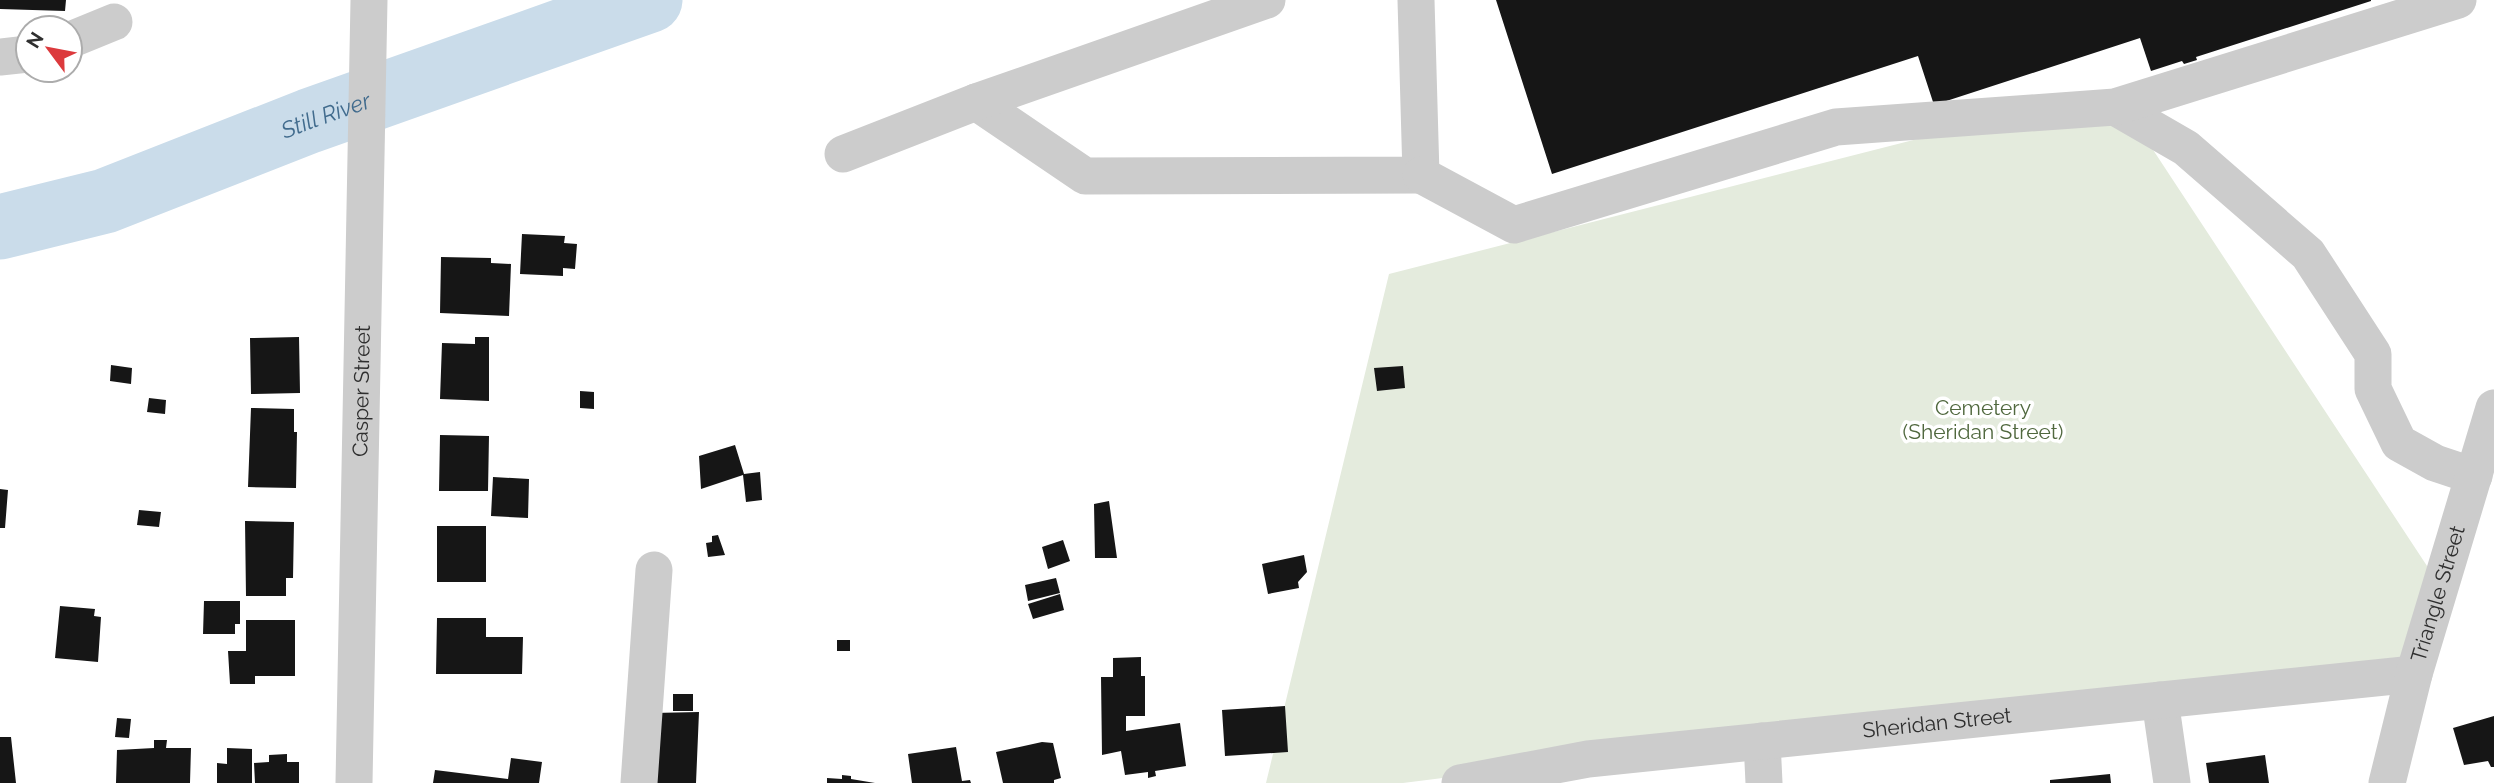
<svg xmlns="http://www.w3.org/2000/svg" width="2494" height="783" viewBox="0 0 2494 783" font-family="Raleway,sans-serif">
	<rect width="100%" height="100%" fill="#fff"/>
	<path fill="#e4ebdd" d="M2113,89L2431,572L2402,676L2240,678L1403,783H1266L1389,274Z"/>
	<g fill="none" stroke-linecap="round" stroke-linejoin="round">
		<path stroke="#cadcea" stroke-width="65" id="s1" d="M0,227L105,201L309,121L650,0"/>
	</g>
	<path fill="#161616" d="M0,0H66L65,11L0,9Z
		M1496,0H2371V1L2196,57L2197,60L2184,64L2182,61L2151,71L2140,38L1934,105L1918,56L1552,174Z
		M522,234L565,236L564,243L577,244L575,269L563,268V276L520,274Z
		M441,257L491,258V263L511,264L509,316L440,313Z
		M299,337L300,393L251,394L250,338Z
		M475,337H489V401L440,399L442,343L475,344Z
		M111,365L132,368L131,384L110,381Z
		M1403,366L1405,388L1377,391L1374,368Z
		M580,391L594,392V409L580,408Z
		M149,398L166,400L165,414L147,412Z
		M251,408L294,409V432H297L296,488L248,487Z
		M440,435L489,436L488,491H439Z
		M735,445L744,474L760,472L762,500L746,502L743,475L701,489L699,456Z
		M493,477L529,479L528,518L491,516Z
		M0,489L8,490L5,528H0Z
		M1109,501L1117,558H1095L1094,504Z
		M139,510L161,512L159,527L137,525Z
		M245,521L294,522L293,578H286V596H246Z
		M437,526H486V582H437Z
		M718,535L725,555L708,557L706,543L712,542V536Z
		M1063,540L1070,561L1048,569L1042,547Z
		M1304,555L1307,572L1298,582L1299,588L1268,594L1262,564Z
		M1056,578L1060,593L1028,601L1025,585Z
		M1060,594L1064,610L1033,619L1028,604Z
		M204,601H240V624H235V634H203Z
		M60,606L95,609L94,616L101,617L98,662L55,658Z
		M437,618H486V637H523L522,674H436Z
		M246,620H295V676H255V684H230L228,651H246Z
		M837,640H850V651H837Z
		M1141,657V676H1145V716H1126V731L1180,723L1186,766L1155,771L1156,776L1148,778V772L1125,775L1121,751L1102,755L1101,677H1113V658Z
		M673,694H693V711H673Z
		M1285,706L1288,752L1225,756L1222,710Z
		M699,712L696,783H650L653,713Z
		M2494,716V767H2491L2488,761L2464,765L2453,728Z
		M117,718L131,719L129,738L115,737Z
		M0,737H11L16,783H0Z
		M154,740H167L166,748H191L190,783H116L117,750L154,748Z
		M1042,742L1053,743L1061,778L1054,780V783H1003L996,752Z
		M956,747L962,781L970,780L971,783H912L908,754Z
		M227,748L252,749V783H217V763L227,764Z
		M287,754V762H299V783H255L254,763L269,762V755Z
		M2265,755L2269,783H2209L2206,763Z
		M511,758L542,762L539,783H433L435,770L508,779Z
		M2110,774L2111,783H2050V780Z
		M842,775L851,776V779L875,783H827V778L842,779Z"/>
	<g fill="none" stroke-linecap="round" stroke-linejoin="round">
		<g stroke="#ccc" stroke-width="37">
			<path d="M70,40L114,22"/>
			<path d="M0,57L28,54"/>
			<path d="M976,102L1085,176L1421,175L1416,0"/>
			<path d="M2115,107L2186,148L2308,254L2373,354V389L2399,443L2435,463L2474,476"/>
			<path d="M843,154L976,102L1267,0"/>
			<path d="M1421,175L1514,225L1836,127L2115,107L2458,0"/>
			<path d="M2160,700L2172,783"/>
			<path d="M1762,741L1764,783"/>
			<path id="s2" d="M354,783L369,0"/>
			<path d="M639,783L654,570"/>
			<path id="s3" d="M1460,783L1588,759L2414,674"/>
			<path id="s4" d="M2387,783L2414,674L2494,408"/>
		</g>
	</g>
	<g text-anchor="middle" stroke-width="7" stroke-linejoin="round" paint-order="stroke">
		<g font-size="21" fill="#2f2f2f" stroke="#fff">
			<text dy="7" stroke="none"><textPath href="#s2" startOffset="392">Casper Street</textPath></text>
			<text dy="7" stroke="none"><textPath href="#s4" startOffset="196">Triangle Street</textPath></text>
			<text dy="7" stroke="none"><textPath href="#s3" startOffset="481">Sheridan Street</textPath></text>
		</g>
		<g font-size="21" fill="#50683e" stroke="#fff">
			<text x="1983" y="415">Cemetery<tspan x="1983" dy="24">(Sheridan Street)</tspan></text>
		</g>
		<g font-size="23" font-style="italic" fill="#416b8d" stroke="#fff">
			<text dy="8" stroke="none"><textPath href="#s1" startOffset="345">Still River</textPath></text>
		</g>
	</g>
	<g transform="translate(49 49) rotate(302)"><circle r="33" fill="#ffffff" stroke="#acacac" stroke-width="2"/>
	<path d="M0-5L12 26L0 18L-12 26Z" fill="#dc3a3d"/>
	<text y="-10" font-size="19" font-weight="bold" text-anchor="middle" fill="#2f2f2f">N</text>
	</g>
</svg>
